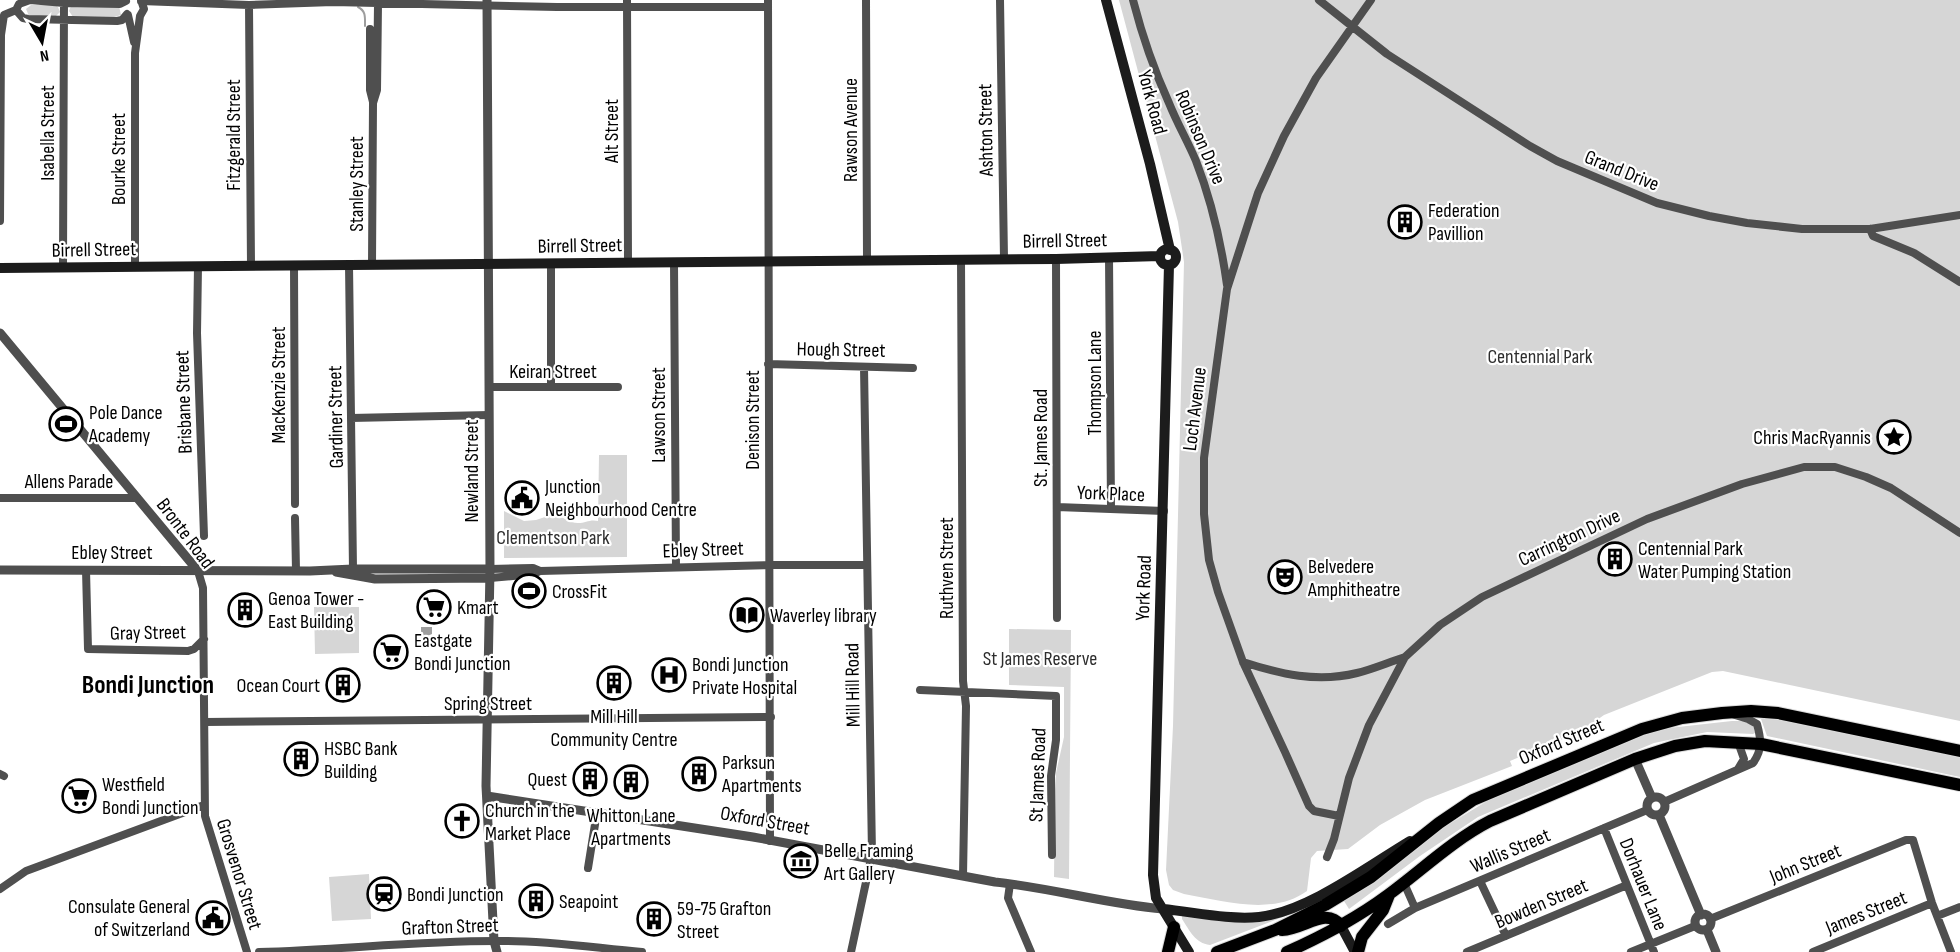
<svg xmlns="http://www.w3.org/2000/svg" width="1960" height="952" viewBox="0 0 1960 952" font-family="'Sofia Sans Condensed',sans-serif">
	<rect width="100%" height="100%" fill="#fff"/>
	<path fill="#d6d6d6" d="M1119,0H1960V721L1723,671L1712,672L1604,715L1580,732L1510,761L1512,766L1425,800L1380,825L1348,849L1317,851L1311,858L1307,891C1272,916 1225,901 1184,894L1173,890L1169,885L1166,870L1173,726L1184,262L1178,222Z
		M31,5H55L58,7L60,12L56,16H29L26,9Z
		M71,6H119L121,15L114,17H73L69,11Z
		M599,455H627V557L504,558V511L524,521L536,520L554,514C562,516 569,523 578,523C586,523 590,519 598,521Z
		M314,607H359V653L315,654Z
		M1009,629L1071,630L1069,879L1054,877L1055,790L1056,773L1064,737V687L1009,685Z
		M1761,719H1782L1960,756V777L1767,736Z
		M1732,721H1744L1754,726L1755,733L1753,734L1707,732L1654,743L1478,817L1420,856L1349,909L1344,901L1436,832L1497,795L1650,732L1660,729Z
		M369,874L371,919L332,921L329,877Z
		M1301,910L1210,945C1195,943 1190,931 1182,919V915L1247,921Z"/>
	<path fill="#9d9d9d" d="M421,627H432V634L425,637L426,648H421Z"/>
	<g fill="none" stroke-linecap="round" stroke-linejoin="round">
		<path stroke="#9d9d9d" stroke-width="2" d="M358,7C366,11 365,17 365,26"/>
		<defs>
			<path id="primary" d="M1282,930C1305,929 1326,906 1341,926
				M1168,952L1174,927
				M1217,952L1275,930L1325,905L1371,877L1439,823L1473,800L1642,729L1682,718L1722,713L1751,711L1778,713L1960,751
				M1287,952C1323,936 1357,918 1388,895C1422,870 1453,840 1490,821L1635,759L1675,746L1705,741L1761,744L1960,785
				M1358,952L1362,937L1383,910L1389,895"/>
		</defs>
		<use href="#primary" stroke="#dbdbdb" stroke-width="14"/>
		<path stroke="#4f4f4f" stroke-width="8" d="M627,0L628,263
			M768,0L770,841
			M866,0L867,260
			M1000,0L1004,259
			M1133,0C1142,35 1154,70 1169,103C1177,123 1188,142 1196,161C1212,202 1221,242 1227,285
			M1319,0L1387,54L1530,146L1557,161L1657,203L1709,216L1747,223L1802,229H1870L1960,215
			M141,1L249,5L333,2L557,7H768
			M249,5L251,265
			M16,10L23,18L28,19L117,21L122,20L127,14
			M16,10L19,4L30,0L64,3L120,4L126,1
			M128,15L134,42
			M370,29V90L373,102
			M0,221L1,35L4,15L16,10
			M1870,229L1873,236L1914,253L1960,282
			M1109,257L1111,508
			M961,259L963,681L966,706L963,876
			M1056,259L1057,618
			M674,262L676,567
			M294,265L295,504
			M349,265L353,569
			M372,265L373,103L377,90L378,4
			M135,266V53L140,16L144,9L141,0
			M198,266L197,333L204,536
			M63,267L64,0
			M768,364L913,368
			M489,387H618
			M551,387V264
			M351,418L489,415
			M0,498H137
			M1057,507L1164,511
			M295,518L296,571
			M490,569L533,568L540,571L770,565H867
			M86,570L88,649L188,651L194,649L204,639
			M198,571L203,588L205,816L247,952
			M490,578L534,574L540,571
			M1243,662C1280,674 1317,683 1357,673C1373,669 1389,662 1405,657
			M920,690L1056,696V740L1051,776L1052,855
			M205,722L771,717
			M1738,742L1744,759L1738,769
			M0,774L4,776
			M1664,802L1753,763C1763,749 1761,739 1757,724L1748,719L1735,715
			M1339,816L1314,811L1309,806L1285,752L1243,662L1218,592L1209,560L1204,514V458L1227,289L1258,193L1284,136L1316,78L1371,0
			M1604,828L1654,952
			M1327,857L1334,839L1349,778L1369,725L1405,657L1440,625L1482,597L1647,519L1742,484L1804,467H1835L1866,477L1891,488L1960,533
			M588,868L597,812
			M1480,881L1506,936
			M1404,883L1415,908
			M1010,884L1008,898L1031,952
			M0,889L26,871L204,805
			M1937,916L1960,907
			M1710,919L1906,840H1913L1932,903L1951,952
			M1388,924L1415,908L1647,810
			M259,952C341,950 423,940 505,941C551,941 596,948 642,952
			M851,952L872,854L864,367
			M1467,952L1627,885
			M1631,952L1695,926
			M1813,952L1932,903"/>
		<path stroke="#4f4f4f" stroke-width="9" d="M487,0L490,569L486,786L494,941L497,952
			M0,333L198,571
			M0,570L310,571L353,569H490
			M336,572L375,579L490,578
			M1635,759L1652,798
			M487,796L753,837L995,882C1052,888 1107,904 1163,909
			M1647 806a9 9 0 1 1 18 0a9 9 0 1 1-18 0Z
			M1659,815L1701,915
			M1695 922a8 8 0 1 1 16 0a8 8 0 1 1-16 0Z
			M1707,930L1716,952"/>
		<path stroke="#1c1c1c" stroke-width="10" d="M1106,0L1150,164L1170,250
			M1160 257a8 8 0 1 1 16 0a8 8 0 1 1-16 0Z
			M1169,265L1153,875L1156,898L1189,952
			M0,268L1056,259L1160,256
			M1163,909C1194,912 1228,920 1259,917C1307,912 1368,866 1410,841
			M1341,926L1355,952"/>
		<use href="#primary" stroke="#000" stroke-width="12"/>
	</g>
	<defs>
		<symbol id="building-ring" viewBox="-11 -11 22 22"><circle r="9.5" fill="#fff" stroke="#000" stroke-width="1.5"/><path d="M-4-6H4V6H1V3H-1V6H-4ZM-2.5-4.3h1.7v1.8h-1.7ZM.8-4.3h1.7v1.8H.8ZM-2.5-1h1.7V.8h-1.7ZM.8-1h1.7V.8H.8Z" fill="#000"/></symbol>
		<symbol id="stadium-ring" viewBox="-11 -11 22 22"><circle r="9.5" fill="#fff" stroke="#000" stroke-width="1.5"/><path d="M0-5a6.5 5 0 1 0 0 10a6.5 5 0 1 0 0-10ZM-3.5-1.8h7v3.6h-7Z" fill="#000"/></symbol>
		<symbol id="sight-ring" viewBox="-11 -11 22 22"><circle r="9.5" fill="#fff" stroke="#000" stroke-width="1.5"/><path d="M0-6L1.8-2.2L6-1.7L2.9 1.2L3.7 5.4L0 3.3L-3.7 5.4L-2.9 1.2L-6-1.7L-1.8-2.2Z" fill="#000"/></symbol>
		<symbol id="civic-ring" viewBox="-11 -11 22 22"><circle r="9.5" fill="#fff" stroke="#000" stroke-width="1.5"/><path d="M-.6-6.5H3V-4.5H.6V-3L4-1V1h2V6H-6V1h2V-1L-.6-3ZM-1.2 2.5V6h2.4V2.5Z" fill="#000"/></symbol>
		<symbol id="theatre-ring" viewBox="-11 -11 22 22"><circle r="9.5" fill="#fff" stroke="#000" stroke-width="1.5"/><path d="M-5-5.5Q0-4 5-5.5V0Q5 5 0 6Q-5 5-5 0ZM-3.3-2.5H-1v1.5H-3.3ZM1-2.5H3.3v1.5H1ZM-2.8 1Q0 5.5 2.8 1Z" fill="#000"/></symbol>
		<symbol id="supermarket-ring" viewBox="-11 -11 22 22"><circle r="9.5" fill="#fff" stroke="#000" stroke-width="1.5"/><path d="M-6-5.5h2.5l.6 2H6L4.5 2H-2.5L-4.4-4H-6ZM-1.5 3.2a1.3 1.3 0 1 0 .1 0ZM3 3.2a1.3 1.3 0 1 0 .1 0Z" fill="#000"/></symbol>
		<symbol id="library-ring" viewBox="-11 -11 22 22"><circle r="9.5" fill="#fff" stroke="#000" stroke-width="1.5"/><path d="M-6-4Q-3-5.5-.7-3.5V5Q-3 3-6 4ZM6-4Q3-5.5 .7-3.5V5Q3 3 6 4Z" fill="#000"/></symbol>
		<symbol id="hospital-ring" viewBox="-11 -11 22 22"><circle r="9.5" fill="#fff" stroke="#000" stroke-width="1.5"/><path d="M-5-5h3v3.5h4V-5h3V5h-3V1.5h-4V5h-3Z" fill="#000"/></symbol>
		<symbol id="church-ring" viewBox="-11 -11 22 22"><circle r="9.5" fill="#fff" stroke="#000" stroke-width="1.5"/><path d="M-1.2-6h2.4v3.5h3.3v2.4h-3.3V6h-2.4V-.1h-3.3v-2.4h3.3Z" fill="#000"/></symbol>
		<symbol id="museum-ring" viewBox="-11 -11 22 22"><circle r="9.5" fill="#fff" stroke="#000" stroke-width="1.5"/><path d="M0-6L6-3V-2H-6V-3ZM-5-1h2V3h-2ZM-1-1h2V3h-2ZM3-1h2V3H3ZM-6 4H6V6H-6Z" fill="#000"/></symbol>
		<symbol id="station-ring" viewBox="-11 -11 22 22"><circle r="9.5" fill="#fff" stroke="#000" stroke-width="1.5"/><path d="M-3-6H3Q5-6 5-4V2Q5 4 3 4L4.5 6H3L1.5 4h-3L-3 6H-4.5L-3 4Q-5 4-5 2V-4Q-5-6-3-6ZM-3.5-4v3h7v-3ZM-3.5 1v1.5H-2V1ZM2 1v1.5H3.5V1Z" fill="#000"/></symbol>
	</defs>
	<g fill-rule="evenodd">
		<use href="#building-ring" x="1386" y="203" width="38" height="38"/>
		<use href="#stadium-ring" x="47" y="405" width="38" height="38"/>
		<use href="#sight-ring" x="1875" y="418" width="38" height="38"/>
		<use href="#civic-ring" x="503" y="479" width="38" height="38"/>
		<use href="#building-ring" x="1596" y="540" width="38" height="38"/>
		<use href="#theatre-ring" x="1266" y="558" width="38" height="38"/>
		<use href="#stadium-ring" x="510" y="572" width="38" height="38"/>
		<use href="#supermarket-ring" x="415" y="588" width="38" height="38"/>
		<use href="#building-ring" x="226" y="591" width="38" height="38"/>
		<use href="#library-ring" x="728" y="596" width="38" height="38"/>
		<use href="#supermarket-ring" x="372" y="633" width="38" height="38"/>
		<use href="#hospital-ring" x="650" y="656" width="38" height="38"/>
		<use href="#building-ring" x="595" y="664" width="38" height="38"/>
		<use href="#building-ring" x="324" y="666" width="38" height="38"/>
		<use href="#building-ring" x="282" y="740" width="38" height="38"/>
		<use href="#building-ring" x="680" y="755" width="38" height="38"/>
		<use href="#building-ring" x="571" y="760" width="38" height="38"/>
		<use href="#building-ring" x="612" y="763" width="38" height="38"/>
		<use href="#supermarket-ring" x="60" y="777" width="38" height="38"/>
		<use href="#church-ring" x="443" y="802" width="38" height="38"/>
		<use href="#museum-ring" x="782" y="842" width="38" height="38"/>
		<use href="#station-ring" x="365" y="875" width="38" height="38"/>
		<use href="#building-ring" x="517" y="882" width="38" height="38"/>
		<use href="#civic-ring" x="194" y="899" width="38" height="38"/>
		<use href="#building-ring" x="635" y="900" width="38" height="38"/>
	</g>
	<g text-anchor="middle" stroke-width="4.5" stroke-linejoin="round" paint-order="stroke">
		<g font-size="20" fill="#000" stroke="#fff">
			<text transform="translate(1153 102) rotate(75)" y="7">York Road</text>
			<text transform="translate(850 130) rotate(-90)" y="7">Rawson Avenue</text>
			<text transform="translate(985 130) rotate(-91)" y="7">Ashton Street</text>
			<text transform="translate(611 131) rotate(-90)" y="7">Alt Street</text>
			<text transform="translate(47 133) rotate(-90)" y="7">Isabella Street</text>
			<text transform="translate(233 135) rotate(-90)" y="7">Fitzgerald Street</text>
			<text transform="translate(1201 137) rotate(67)" y="7">Robinson Drive</text>
			<text transform="translate(118 159) rotate(-90)" y="7">Bourke Street</text>
			<text transform="translate(1622 170) rotate(22)" y="7">Grand Drive</text>
			<text transform="translate(356 184) rotate(-90)" y="7">Stanley Street</text>
			<text transform="translate(1065 240) rotate(-1)" y="7">Birrell Street</text>
			<text transform="translate(580 245) rotate(-1)" y="7">Birrell Street</text>
			<text transform="translate(94 249) rotate(-1)" y="7">Birrell Street</text>
			<text transform="translate(841 349) rotate(1)" y="7">Hough Street</text>
			<text x="553" y="378">Keiran Street</text>
			<text transform="translate(1094 383) rotate(-90)" y="7">Thompson Lane</text>
			<text transform="translate(278 385) rotate(-90)" y="7">MacKenzie Street</text>
			<text transform="translate(183 402) rotate(-92)" y="7">Brisbane Street</text>
			<text transform="translate(1194 409) rotate(-83)" y="7">Loch Avenue</text>
			<text transform="translate(658 415) rotate(-90)" y="7">Lawson Street</text>
			<text transform="translate(335 417) rotate(-91)" y="7">Gardiner Street</text>
			<text transform="translate(752 420) rotate(-90)" y="7">Denison Street</text>
			<text transform="translate(1040 438) rotate(-90)" y="7">St. James Road</text>
			<text transform="translate(471 471) rotate(-90)" y="7">Newland Street</text>
			<text x="69" y="488">Allens Parade</text>
			<text transform="translate(1111 493) rotate(2)" y="7">York Place</text>
			<text transform="translate(186 533) rotate(53)" y="7">Bronte Road</text>
			<text transform="translate(1569 537) rotate(-25)" y="7">Carrington Drive</text>
			<text transform="translate(703 549) rotate(-2)" y="7">Ebley Street</text>
			<text x="112" y="559">Ebley Street</text>
			<text transform="translate(946 568) rotate(-90)" y="7">Ruthven Street</text>
			<text transform="translate(1143 588) rotate(-88)" y="7">York Road</text>
			<text transform="translate(148 632) rotate(-1)" y="7">Gray Street</text>
			<text transform="translate(852 685) rotate(-91)" y="7">Mill Hill Road</text>
			<text x="488" y="710">Spring Street</text>
			<text transform="translate(1561 741) rotate(-23)" y="7">Oxford Street</text>
			<text transform="translate(1037 775) rotate(-88)" y="7">St James Road</text>
			<text transform="translate(765 820) rotate(10)" y="7">Oxford Street</text>
			<text transform="translate(1510 850) rotate(-23)" y="7">Wallis Street</text>
			<text transform="translate(1805 863) rotate(-22)" y="7">John Street</text>
			<text transform="translate(240 874) rotate(73)" y="7">Grosvenor Street</text>
			<text transform="translate(1644 884) rotate(68)" y="7">Dorhauer Lane</text>
			<text transform="translate(1541 903) rotate(-23)" y="7">Bowden Street</text>
			<text transform="translate(1866 912) rotate(-22)" y="7">James Street</text>
			<text transform="translate(450 926) rotate(-2)" y="7">Grafton Street</text>
		</g>
		<g font-size="20" fill="#000" stroke="#fff" text-anchor="start">
			<text x="1428" y="217">Federation<tspan x="1428" dy="23">Pavillion</tspan></text>
			<text x="89" y="419">Pole Dance<tspan x="89" dy="23">Academy</tspan></text>
			<text x="1871" y="444" text-anchor="end">Chris MacRyannis</text>
			<text x="545" y="493">Junction<tspan x="545" dy="23">Neighbourhood Centre</tspan></text>
			<text x="1638" y="555">Centennial Park<tspan x="1638" dy="23">Water Pumping Station</tspan></text>
			<text x="1308" y="573">Belvedere<tspan x="1308" dy="23">Amphitheatre</tspan></text>
			<text x="552" y="598">CrossFit</text>
			<text x="268" y="605">Genoa Tower -<tspan x="268" dy="23">East Building</tspan></text>
			<text x="457" y="614">Kmart</text>
			<text x="770" y="622">Waverley library</text>
			<text x="414" y="647">Eastgate<tspan x="414" dy="23">Bondi Junction</tspan></text>
			<text x="692" y="671">Bondi Junction<tspan x="692" dy="23">Private Hospital</tspan></text>
			<text x="320" y="692" text-anchor="end">Ocean Court</text>
			<text x="614" y="723" text-anchor="middle">Mill Hill<tspan x="614" dy="23">Community Centre</tspan></text>
			<text x="324" y="755">HSBC Bank<tspan x="324" dy="23">Building</tspan></text>
			<text x="722" y="769">Parksun<tspan x="722" dy="23">Apartments</tspan></text>
			<text x="567" y="786" text-anchor="end">Quest</text>
			<text x="102" y="791">Westfield<tspan x="102" dy="23">Bondi Junction</tspan></text>
			<text x="485" y="817">Church in the<tspan x="485" dy="23">Market Place</tspan></text>
			<text x="631" y="822" text-anchor="middle">Whitton Lane<tspan x="631" dy="23">Apartments</tspan></text>
			<text x="824" y="857">Belle Framing<tspan x="824" dy="23">Art Gallery</tspan></text>
			<text x="407" y="901">Bondi Junction</text>
			<text x="559" y="908">Seapoint</text>
			<text x="190" y="913" text-anchor="end">Consulate General<tspan x="190" dy="23">of Switzerland</tspan></text>
			<text x="677" y="915">59-75 Grafton<tspan x="677" dy="23">Street</tspan></text>
		</g>
		<g font-size="20" fill="#2d2d2d" stroke="#fff">
			<text x="1540" y="363">Centennial Park</text>
			<text x="553" y="544">Clementson Park</text>
			<text x="1040" y="665">St James Reserve</text>
		</g>
		<g font-size="26" font-weight="bold" fill="#000" stroke="#fff">
			<text x="148" y="693">Bondi Junction</text>
		</g>
	</g>
	<g transform="translate(42 42) rotate(170)" stroke="#ffffff" stroke-width="4.5" paint-order="stroke">
	<path d="M0-4.5L10 22L0 15L-10 22Z" fill="#000000"/>
	<text y="-9" font-size="16" font-weight="bold" text-anchor="middle" fill="#000000">N</text>
	</g>
</svg>
